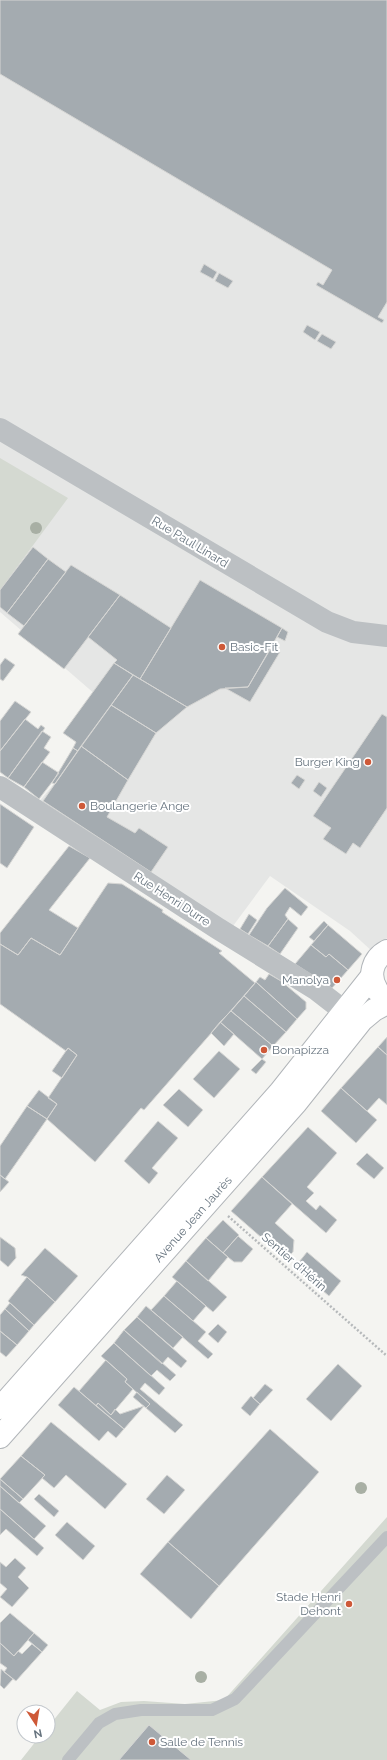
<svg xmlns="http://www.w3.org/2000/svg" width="387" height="1760" viewBox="0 0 387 1760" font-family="Raleway,sans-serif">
	<rect width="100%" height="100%" fill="#f4f4f1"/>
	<path fill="#e5e6e5" d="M0,0H387V938L374,953L350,931L270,876L233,926L38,803L62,774L103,701L0,612Z"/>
	<path fill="#d4d9d1" d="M0,458L68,498L0,590Z
		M387,1517V1760H21L40,1736H48V1727L77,1691L100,1710L121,1702L144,1701L185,1704L224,1700Z"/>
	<path fill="#a4abb0" stroke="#d6d6d4" d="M0,0H387V302L378,317L384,320L382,323L316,285L318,282L323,285L332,270L0,74Z
		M204,264L217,272L213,279L200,272Z
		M219,273L233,281L228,288L215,281Z
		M307,325L320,332L315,340L303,332Z
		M322,334L336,342L331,349L317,341Z
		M33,547L48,559L7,613L0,607V590Z
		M48,559L66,572L24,626L7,613Z
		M71,565L120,595L64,669L18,634Z
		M200,580L282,628L248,687L220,689L187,707L140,679Z
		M120,595L171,628L140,679L114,663L117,660L88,637Z
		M282,628L288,632L285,641L277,637Z
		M271,648L280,652L250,702L225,688L248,687Z
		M5,658L15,665L3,681L0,679V665Z
		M114,663L133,675L78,751L73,748L76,742L63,733Z
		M133,675L140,679L187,707L156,733L111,705Z
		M15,701L31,712L0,751V721Z
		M111,705L156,733L128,780L81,746Z
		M382,714L387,717V808L360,848L353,843L346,854L323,839L331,828L313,816Z
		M25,719L38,729L41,725L45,728L8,778L0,772V751Z
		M42,731L51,737L44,748L50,752L24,787L8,778Z
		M81,746L128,780L107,817L135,833L139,828L168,847L151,872L43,801Z
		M73,748L78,751L55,784L52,783Z
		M42,762L59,773L39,799L24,787Z
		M297,775L305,780L299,789L291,783Z
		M319,782L327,788L321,797L313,791Z
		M0,804L34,827L7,868L0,863Z
		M69,846L90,858L49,910L78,928L60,955L31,938L18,955L0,944V933Z
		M108,883L122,884L163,910L162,912L222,951L219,953L255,983L144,1110L141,1108L95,1162L47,1119L57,1104L48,1098L77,1055L68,1048L66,1051L0,1004V944L18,955L31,938L60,955Z
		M285,888L308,907L301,916L290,907L285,915L288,919L268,946L249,935L267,908Z
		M249,914L257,920L248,934L240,929Z
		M288,919L298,928L280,954L268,946Z
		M324,921L328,925L314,941L309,937Z
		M328,925L362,954L348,970L329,954L326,957L311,945Z
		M311,945L326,957L329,954L348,970L332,988L295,964Z
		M269,974L281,981L306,1002V1009L297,1019L256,982L260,977L265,980Z
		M256,982L297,1019L286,1032L244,996Z
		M244,996L286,1032L273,1046L231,1011Z
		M231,1011L273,1046L262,1059L220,1022Z
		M220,1022L234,1034L224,1046L211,1033Z
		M387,1037V1055L378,1047Z
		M378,1047L387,1055V1105L379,1098L367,1111L341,1088Z
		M68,1048L77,1055L62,1078L52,1071Z
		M219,1051L240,1069L214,1098L193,1079Z
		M262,1059L266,1062L256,1074L251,1070Z
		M341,1088L377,1120L356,1143L321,1111Z
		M179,1089L203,1110L188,1127L163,1105Z
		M39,1090L57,1104L47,1119L27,1106Z
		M27,1106L47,1119L5,1179L0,1175V1146Z
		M158,1121L178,1138L152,1168L158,1173L149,1184L124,1161Z
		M308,1127L337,1153L307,1187L314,1193L306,1201L316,1210L320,1205L337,1220L326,1233L262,1177Z
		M367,1153L384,1168L374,1179L356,1164Z
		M0,1175L9,1182L0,1192Z
		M262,1177L292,1204L275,1223L294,1240L293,1252L286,1259L231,1211Z
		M223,1220L239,1235L223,1253L206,1238Z
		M238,1236L253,1249L242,1262H234L223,1253Z
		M0,1237L15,1248L16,1258L8,1267L0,1260Z
		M206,1238L228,1257L208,1281L186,1261Z
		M45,1248L78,1276L55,1302L27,1277L21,1275Z
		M307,1252L341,1281L329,1296L295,1267Z
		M186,1261L227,1297L213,1312L172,1277Z
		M27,1277L55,1302L34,1325L8,1301Z
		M177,1281L206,1306L193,1321L164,1296Z
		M164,1296L206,1332L198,1341L213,1354L208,1359L151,1310Z
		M10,1303L34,1325L29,1331L5,1309Z
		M146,1306L183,1337L173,1348L137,1317Z
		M5,1309L29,1331L17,1345L0,1331V1315Z
		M137,1317L187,1361L181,1368L168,1357L162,1364L124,1330Z
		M218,1324L227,1332L218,1343L208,1334Z
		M124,1330L176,1375L170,1381L157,1370L151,1376L114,1343Z
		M0,1331L17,1345L6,1357L0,1352Z
		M114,1343L165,1388L159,1395L145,1383L140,1389L183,1425L175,1433L146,1408L150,1404L125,1382L127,1379L101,1356Z
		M106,1360L127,1379L125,1382L133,1389L111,1415L98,1403L96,1406L79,1391Z
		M338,1364L362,1386L331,1421L306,1399Z
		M265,1384L273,1390L260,1404L253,1398Z
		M74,1387L124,1429L116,1438L108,1431L99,1441L58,1405Z
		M137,1392L150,1404L146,1408L133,1397Z
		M251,1396L260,1404L250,1416L241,1408Z
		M98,1403L111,1415L115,1409L120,1414L144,1406L124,1429L96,1406Z
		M51,1422L127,1484L105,1509L66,1475L54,1488L42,1478L45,1475L21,1456Z
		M270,1429L319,1472L219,1586L168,1542Z
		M21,1456L45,1475L23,1499L0,1479Z
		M167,1475L185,1490L164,1514L146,1499Z
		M0,1479L23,1499L19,1503L0,1486Z
		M0,1486L46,1526L34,1539L0,1509Z
		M39,1494L59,1511L54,1517L34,1499Z
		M0,1509L44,1548L37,1556L6,1529L0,1535Z
		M67,1522L95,1546L83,1560L55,1535Z
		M168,1542L219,1586L191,1619L140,1574Z
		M15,1558L26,1568L18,1577L29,1588L12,1607L0,1597L7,1589L0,1583V1562L6,1567Z
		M10,1613L34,1633L14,1656L0,1643V1623Z
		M34,1633L48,1645L42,1652L28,1640Z
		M0,1643L14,1656L18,1651L22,1654L32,1644L42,1652L16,1681L4,1672L7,1668L0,1663Z
		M1,1669L13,1679L4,1689L0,1685Z
		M149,1725L191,1760H119Z"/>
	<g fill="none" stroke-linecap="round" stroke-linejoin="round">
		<defs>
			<g id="secondary">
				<path d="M377,990C368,976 372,959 387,951"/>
				<path d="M0,1408L280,1092L372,976"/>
				<path id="s1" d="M0,1437L296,1103L362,1020L374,1010L387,1003"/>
			</g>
		</defs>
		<use href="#secondary" stroke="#b1b5b9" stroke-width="24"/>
		<path stroke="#b6b9bb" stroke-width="2.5" stroke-dasharray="2 2" stroke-linecap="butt" d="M228,1216L387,1356"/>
		<path stroke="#bcc0c3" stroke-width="12" d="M68,1760L99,1723L115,1714L141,1710H212L235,1699L387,1537"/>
		<path stroke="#bcc0c3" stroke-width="22" d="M0,429L327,622L353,632L387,636
			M0,787L217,928L317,990L344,1011"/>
		<use href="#secondary" stroke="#fff" stroke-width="22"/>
	</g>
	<g fill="#a8afa4">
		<circle cx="36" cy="528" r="6"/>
		<circle cx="361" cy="1488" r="6"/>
		<circle cx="201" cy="1677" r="6"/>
	</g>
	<g fill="#ce5938" stroke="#fff" stroke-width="1.5">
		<circle cx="222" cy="647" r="4"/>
		<circle cx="368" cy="762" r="4"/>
		<circle cx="82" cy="806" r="4"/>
		<circle cx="337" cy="980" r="4"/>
		<circle cx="264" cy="1050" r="4"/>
		<circle cx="349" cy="1604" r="4"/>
		<circle cx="152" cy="1742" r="4"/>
	</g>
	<g text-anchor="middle" stroke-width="4" stroke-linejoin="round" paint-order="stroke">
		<g font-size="12" fill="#67747f" stroke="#fff">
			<text transform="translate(190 542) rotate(31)" y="4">Rue Paul Linard</text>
			<text transform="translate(172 899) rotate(33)" y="4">Rue Henri Durre</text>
			<text dy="4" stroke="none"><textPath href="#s1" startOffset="291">Avenue Jean Jaurès</textPath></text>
			<text transform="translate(294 1262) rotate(41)" y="4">Sentier d'Hérin</text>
		</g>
		<g font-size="12" fill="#67747f" stroke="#fff" text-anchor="start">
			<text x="230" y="651">Basic-Fit</text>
			<text x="360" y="766" text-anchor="end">Burger King</text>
			<text x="90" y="810">Boulangerie Ange</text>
			<text x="329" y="984" text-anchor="end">Manolya</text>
			<text x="272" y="1054">Bonapizza</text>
			<text x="341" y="1601" text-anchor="end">Stade Henri<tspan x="341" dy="14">Dehont</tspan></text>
			<text x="160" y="1746">Salle de Tennis</text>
		</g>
	</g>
	<g transform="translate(36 1724) rotate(168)"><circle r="19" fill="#ffffff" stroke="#c2c7cc"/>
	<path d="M0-3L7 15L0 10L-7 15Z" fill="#ce5938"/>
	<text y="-6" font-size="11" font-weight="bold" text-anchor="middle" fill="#67747f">N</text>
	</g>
</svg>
